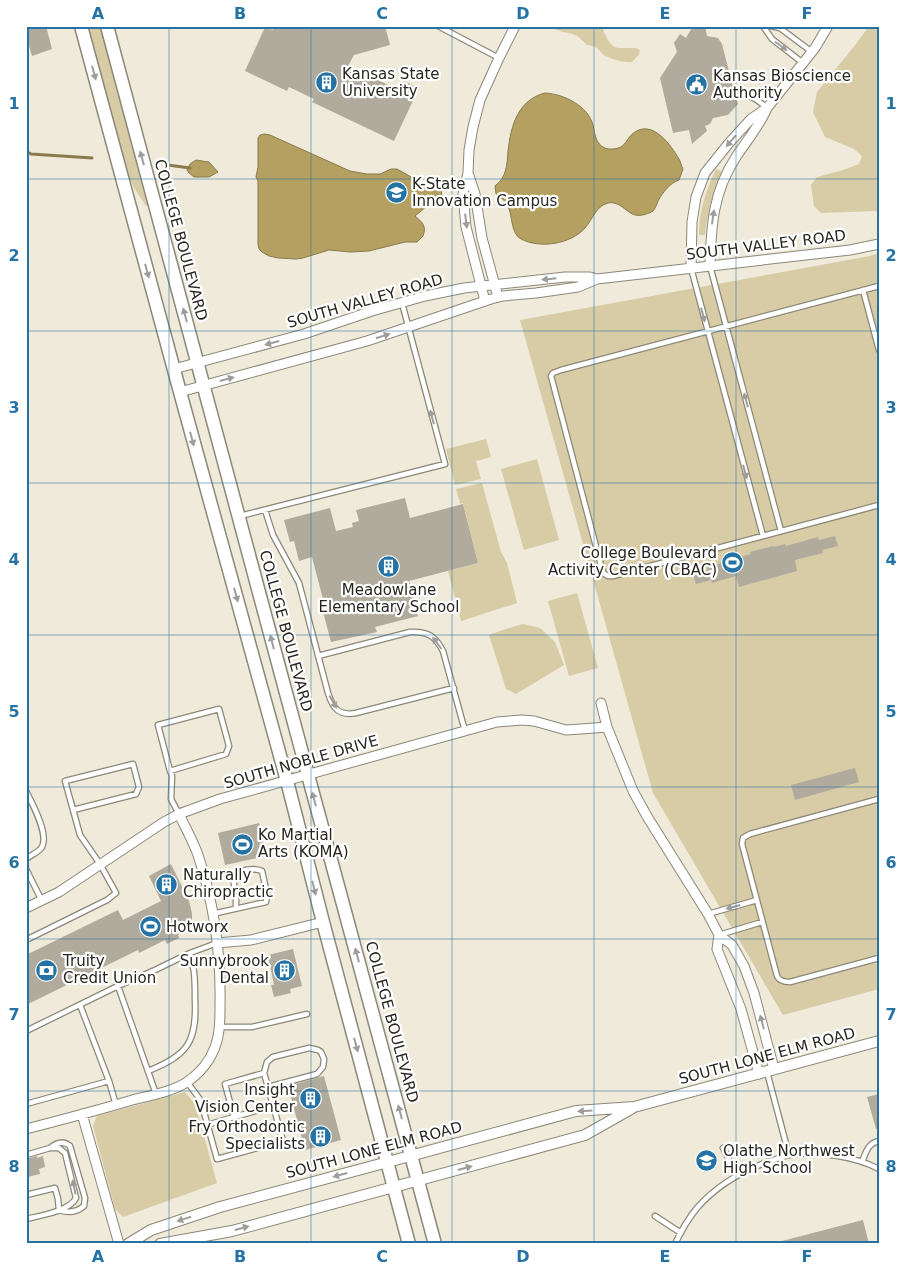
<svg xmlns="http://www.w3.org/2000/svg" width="905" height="1270" viewBox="0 0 905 1270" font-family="'DejaVu Sans',sans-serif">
	<rect width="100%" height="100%" fill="#efeada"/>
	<path fill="#d8cca6" d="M88,26H101L149,205L146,206L136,191L128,176Z
		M552,26H602C604,33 608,43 615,47C623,51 654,41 632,62C624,63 615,60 608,57C597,53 602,46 587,45C584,42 580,38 577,36C569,31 559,34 552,26Z
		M869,26H879V209L876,211L821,213L814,206L811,185L817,177L843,170L859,164L862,156L854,149L825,137L813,112L817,92L856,44Z
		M716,169L723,172C713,192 707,212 705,235H699C699,211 706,190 716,169Z
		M879,253V989L783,1015L653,793L520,320L870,256Z
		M486,439L491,457L476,461L481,479L455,485L446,449Z
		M537,459L559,540L524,550L501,469Z
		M482,483L501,552L507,563L517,603L461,621L448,571L478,563L463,503L460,504L456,489Z
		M577,593L598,668L569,676L548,601Z
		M523,624L540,628L555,642L564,665L516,694L506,689L489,635L506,629Z
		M185,1092L195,1104L217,1183L123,1217L115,1209L93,1126L97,1116Z"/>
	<path fill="#b4a061" stroke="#8a7b4d" d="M545,93C564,94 588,106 593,125C595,133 595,144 605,148C607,149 610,149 612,149C627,149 625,138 635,132C653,120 671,145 679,159C681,162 681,166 683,169L679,180C670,183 663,192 658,201C657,204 655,209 653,211C652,212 647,214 646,214C628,221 624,200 608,203C596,206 593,219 585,228C571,244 540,249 521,239C510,233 513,214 507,204C505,200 499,197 496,194L495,186C507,177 507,164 508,151C511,125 518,100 545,93Z
		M264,134L270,135L350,171L367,174H380L391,169H397L422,183L441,188L442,198C431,201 424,209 415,216C422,222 427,226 423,236L417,242H405L369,251L350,252L329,250L303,258L296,259L278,258L269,256L262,252L259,249L258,244V181L256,177L258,167V138L260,135Z
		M196,160L209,162L218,172L209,177H194L189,173L187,170L190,164Z"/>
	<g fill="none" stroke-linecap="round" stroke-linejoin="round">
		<path stroke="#8a7b4d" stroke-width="3" d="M26,151L31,154L92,158
			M168,165L190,168"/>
	</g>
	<path fill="#b0ab9c" d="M31,26H46L52,49L32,56L26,36V28Z
		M275,26H385L390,45L354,55L348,66L399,90L404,81L419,88L394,141L312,102L314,99L289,87L287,91L245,71L265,27L273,30Z
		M693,26H705L707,36L718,38L722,44L734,91L735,92L733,94L732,97L734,99L737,100L738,104L728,115L713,118L710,124L705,126L707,131L692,144L689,130L673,133L660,78L677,52L674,43L680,34L686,38Z
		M405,498L410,518L463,504L478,563L409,581L418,616L375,627L377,632L331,642L322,608L325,607L312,557L299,561L294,541L290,542L284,520L330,508L336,531L353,527L352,523L359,521L356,510Z
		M835,536L838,546L822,550L823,553L795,560L797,571L739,587L736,576L712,583L711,580L696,584L693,574L708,570L707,567L739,558V557L751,554L750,552L773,546V547L785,544L786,546L818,537L819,540Z
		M855,768L859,782L795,800L791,785Z
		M259,823L266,856L225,865L218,833Z
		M171,864L189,901L192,913V919L187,927L188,929L178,934L179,938L167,944L165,940L139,953L138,950L26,1005V955L118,910L123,920L161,901L149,876Z
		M293,949L302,986L290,989L291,993L274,997L271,985H274L268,955Z
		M324,1076L341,1140L305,1150L288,1086Z
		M879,1094V1129H876L867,1097Z
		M37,1156V1158L43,1156L45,1167L39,1169L40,1174L28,1177L26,1172V1159Z
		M863,1220L869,1244H782V1241Z"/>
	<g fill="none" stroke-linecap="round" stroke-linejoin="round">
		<defs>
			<path id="service" d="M438,26L499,58
				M763,26L772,39L803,63
				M771,26L780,28L812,52
				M736,96C751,94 755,98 767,108
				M710,266L781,531
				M691,268L763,536L879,505
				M863,290L879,350
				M265,510L273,535L299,583L328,693C333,709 339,716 356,713L454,688
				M240,516L445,464L402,303
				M763,536L613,576H608L603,573L551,376L553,373L561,370L879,286
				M318,656L410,632C428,631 435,636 443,651L465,731
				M170,771L226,754L229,746L219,709L158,725L170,771L172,776L171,799L179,814
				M26,791C32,803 49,834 42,847C39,852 31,855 26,859
				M879,799L750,834L743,838L742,844L777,976C779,981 785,982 790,982L879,958
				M26,869L42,901
				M212,914L266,902L267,894L262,871C253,867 240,870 233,876L236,900V908
				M708,914L757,900
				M719,935L762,922
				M26,940L107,900L116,893L100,864L80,835L65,781L133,764L139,787L136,794L73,810
				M118,986L156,1094
				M80,1005L109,1081L116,1105
				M219,1027H252L307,1014
				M26,1031L118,986L155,970L190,953L217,943
				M148,1071C188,1055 197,1042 195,999C195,990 195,981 194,972C193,966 191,959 190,953
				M767,1072L789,1155
				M264,1073L267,1062L273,1057L309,1048L318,1050L321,1052L324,1059L323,1067L317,1074L268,1087
				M187,1082L199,1098L202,1105L217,1159L283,1141L264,1073L225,1084L234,1117L207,1125
				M26,1104L109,1081
				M234,1117L273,1106
				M723,1148L737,1175
				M26,1155L50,1148H59L65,1153L76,1198C70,1211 39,1216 26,1219
				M862,1162C866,1152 868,1143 879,1141
				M26,1195L55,1188L58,1199L59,1210C68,1213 77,1212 84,1206L85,1198L70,1146C63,1140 56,1143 50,1148
				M655,1216L681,1233
				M675,1244C681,1231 688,1219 697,1208C716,1186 740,1172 767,1162C774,1160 782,1157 789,1155C817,1151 854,1156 879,1169"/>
			<path id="minor" d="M468,173L475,194L482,238L498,297
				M710,266C711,226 713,192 736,157C747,140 759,127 767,108
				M691,268L692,222L696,197L705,173L729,143L751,119L767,108L815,48L828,26
				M485,301L466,227L463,194L468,173L469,150L473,127L480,100L499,58L515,26
				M174,369L304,334L372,311L425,296L464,288L565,277H590L597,279
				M180,392L367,341L491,299L503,296L536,293L578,287L597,279L850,250L879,244
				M601,703L607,727L633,791L648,818L708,914L719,935L732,945L744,966L754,993L774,1069
				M26,908L59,892L164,822L179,814L220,799L497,722L522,720L534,721L566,730L581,729L607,727
				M719,935L717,949L741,1009L759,1074
				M217,943L251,940L323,922
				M82,1114L119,1244
				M26,1129C61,1120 95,1111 129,1101C147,1096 172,1092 187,1082C199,1074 210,1061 215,1047C220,1034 220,1019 220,1005C221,956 214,903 198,855C193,841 185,827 179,814"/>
			<path id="tertiary" d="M128,1244L151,1230L220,1207L373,1166L576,1111L634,1107L879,1041
				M160,1244L232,1231L585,1135L631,1109"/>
			<path id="secondary" d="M81,26L180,392L287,781L323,922L409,1244
				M107,26L308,775L435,1244"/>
		</defs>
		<use href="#service" stroke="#8c8879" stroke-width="7"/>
		<use href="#minor" stroke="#8c8879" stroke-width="11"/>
		<use href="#tertiary" stroke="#8c8879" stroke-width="12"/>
		<use href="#secondary" stroke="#8c8879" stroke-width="15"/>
		<use href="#service" stroke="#fff" stroke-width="4.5"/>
		<use href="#minor" stroke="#fff" stroke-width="9"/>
		<use href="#tertiary" stroke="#fff" stroke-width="10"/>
		<use href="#secondary" stroke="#fff" stroke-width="12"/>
	</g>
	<defs><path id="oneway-solid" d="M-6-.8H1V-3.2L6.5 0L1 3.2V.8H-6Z" transform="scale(1.25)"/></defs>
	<g fill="#9e9d9a">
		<use href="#oneway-solid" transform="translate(781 46) rotate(37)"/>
		<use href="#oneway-solid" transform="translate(94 73) rotate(75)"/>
		<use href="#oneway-solid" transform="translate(731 141) rotate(131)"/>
		<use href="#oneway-solid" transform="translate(142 158) rotate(-105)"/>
		<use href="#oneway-solid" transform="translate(713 217) rotate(-82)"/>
		<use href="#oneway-solid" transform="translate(466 221) rotate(83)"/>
		<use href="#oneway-solid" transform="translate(147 271) rotate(75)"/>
		<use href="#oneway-solid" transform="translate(549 279) rotate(174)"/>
		<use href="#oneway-solid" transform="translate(185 315) rotate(-105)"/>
		<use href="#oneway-solid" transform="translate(703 315) rotate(75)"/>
		<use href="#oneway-solid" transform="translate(383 336) rotate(-18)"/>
		<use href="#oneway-solid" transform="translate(272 343) rotate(165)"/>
		<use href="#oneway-solid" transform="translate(227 379) rotate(-15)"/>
		<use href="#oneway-solid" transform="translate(746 400) rotate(-105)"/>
		<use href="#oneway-solid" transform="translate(432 417) rotate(-105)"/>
		<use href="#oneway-solid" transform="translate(192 439) rotate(75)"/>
		<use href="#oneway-solid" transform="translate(745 472) rotate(75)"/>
		<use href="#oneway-solid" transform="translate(236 595) rotate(75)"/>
		<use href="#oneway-solid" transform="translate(272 642) rotate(-105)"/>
		<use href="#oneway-solid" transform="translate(437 643) rotate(-127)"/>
		<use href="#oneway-solid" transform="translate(333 702) rotate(61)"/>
		<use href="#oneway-solid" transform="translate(314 799) rotate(-105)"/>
		<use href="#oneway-solid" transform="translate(314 888) rotate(76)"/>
		<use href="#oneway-solid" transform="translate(733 907) rotate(165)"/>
		<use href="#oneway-solid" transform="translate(357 955) rotate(-105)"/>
		<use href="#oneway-solid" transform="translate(762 1022) rotate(-105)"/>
		<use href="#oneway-solid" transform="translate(356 1045) rotate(75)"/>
		<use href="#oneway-solid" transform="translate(585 1111) rotate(176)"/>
		<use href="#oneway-solid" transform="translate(400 1112) rotate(-105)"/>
		<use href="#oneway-solid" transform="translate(465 1168) rotate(-15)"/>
		<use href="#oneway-solid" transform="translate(340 1175) rotate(165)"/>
		<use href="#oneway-solid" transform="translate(74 1187) rotate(-102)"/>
		<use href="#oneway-solid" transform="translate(184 1219) rotate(162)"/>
		<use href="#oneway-solid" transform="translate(242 1228) rotate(-15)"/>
	</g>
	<path fill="none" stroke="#2573a5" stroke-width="1" stroke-opacity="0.55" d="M169,26V1244M311,26V1244M452,26V1244M594,26V1244M736,26V1244M26,179H879M26,331H879M26,483H879M26,635H879M26,787H879M26,939H879M26,1091H879"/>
	<defs>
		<symbol id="building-disc" viewBox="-11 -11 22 22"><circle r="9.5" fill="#2573a5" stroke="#fff"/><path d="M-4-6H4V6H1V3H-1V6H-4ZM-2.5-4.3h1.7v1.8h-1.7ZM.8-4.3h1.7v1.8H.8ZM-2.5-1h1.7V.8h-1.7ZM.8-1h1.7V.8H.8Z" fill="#fff"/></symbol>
		<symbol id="civic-disc" viewBox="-11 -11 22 22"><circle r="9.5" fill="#2573a5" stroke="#fff"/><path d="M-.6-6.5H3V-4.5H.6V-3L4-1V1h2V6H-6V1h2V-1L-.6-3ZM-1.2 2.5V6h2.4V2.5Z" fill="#fff"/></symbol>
		<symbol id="university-disc" viewBox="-11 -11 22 22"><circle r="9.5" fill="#2573a5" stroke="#fff"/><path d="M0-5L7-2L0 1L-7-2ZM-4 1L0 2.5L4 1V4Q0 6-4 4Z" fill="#fff"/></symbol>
		<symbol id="stadium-disc" viewBox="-11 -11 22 22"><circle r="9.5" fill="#2573a5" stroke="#fff"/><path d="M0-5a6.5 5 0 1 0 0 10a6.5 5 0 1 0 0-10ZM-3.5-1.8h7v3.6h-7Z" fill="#fff"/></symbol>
		<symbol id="bank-disc" viewBox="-11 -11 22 22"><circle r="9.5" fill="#2573a5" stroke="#fff"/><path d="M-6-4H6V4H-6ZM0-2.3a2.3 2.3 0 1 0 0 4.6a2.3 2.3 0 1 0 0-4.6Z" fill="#fff"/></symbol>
		<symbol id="school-disc" viewBox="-11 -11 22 22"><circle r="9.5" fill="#2573a5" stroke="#fff"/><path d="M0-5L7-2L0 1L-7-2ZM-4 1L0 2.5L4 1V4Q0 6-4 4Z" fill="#fff"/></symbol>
	</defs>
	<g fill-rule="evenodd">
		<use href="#building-disc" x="314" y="70" width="25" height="25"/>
		<use href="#civic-disc" x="684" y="72" width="25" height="25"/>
		<use href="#university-disc" x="384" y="180" width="25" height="25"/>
		<use href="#stadium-disc" x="720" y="550" width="25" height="25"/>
		<use href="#building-disc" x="376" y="554" width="25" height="25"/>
		<use href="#stadium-disc" x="230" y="832" width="25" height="25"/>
		<use href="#building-disc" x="154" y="872" width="25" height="25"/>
		<use href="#stadium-disc" x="138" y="914" width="25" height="25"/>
		<use href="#bank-disc" x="34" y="958" width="25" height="25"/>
		<use href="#building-disc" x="272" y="958" width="25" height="25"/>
		<use href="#building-disc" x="298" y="1086" width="25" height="25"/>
		<use href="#building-disc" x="308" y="1124" width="25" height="25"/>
		<use href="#school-disc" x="694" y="1148" width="25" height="25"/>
	</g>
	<g text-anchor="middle" stroke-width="4.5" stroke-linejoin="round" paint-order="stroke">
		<g font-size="15" fill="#27251f" stroke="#fff" text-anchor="start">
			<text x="342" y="79">Kansas State<tspan x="342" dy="17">University</tspan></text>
			<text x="713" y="81">Kansas Bioscience<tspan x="713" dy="17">Authority</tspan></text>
			<text x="412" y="189">K-State<tspan x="412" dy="17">Innovation Campus</tspan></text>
			<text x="717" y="558" text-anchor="end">College Boulevard<tspan x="717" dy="17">Activity Center (CBAC)</tspan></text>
			<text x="389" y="595" text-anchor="middle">Meadowlane<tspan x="389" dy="17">Elementary School</tspan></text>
			<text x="258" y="840">Ko Martial<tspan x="258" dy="17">Arts (KOMA)</tspan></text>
			<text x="183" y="880">Naturally<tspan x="183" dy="17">Chiropractic</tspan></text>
			<text x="166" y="932">Hotworx</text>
			<text x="63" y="966">Truity<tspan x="63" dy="17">Credit Union</tspan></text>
			<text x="269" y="966" text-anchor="end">Sunnybrook<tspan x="269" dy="17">Dental</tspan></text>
			<text x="295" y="1095" text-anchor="end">Insight<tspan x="295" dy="17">Vision Center</tspan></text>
			<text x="305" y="1132" text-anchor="end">Fry Orthodontic<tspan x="305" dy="17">Specialists</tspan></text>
			<text x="723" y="1156">Olathe Northwest<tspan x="723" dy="17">High School</tspan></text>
		</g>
		<g font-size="15" fill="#27251f" stroke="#fff">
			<text transform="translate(181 240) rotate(75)" y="5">COLLEGE BOULEVARD</text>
			<text transform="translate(766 245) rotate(-7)" y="5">SOUTH VALLEY ROAD</text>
			<text transform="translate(365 301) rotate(-16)" y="5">SOUTH VALLEY ROAD</text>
			<text transform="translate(286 631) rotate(75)" y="5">COLLEGE BOULEVARD</text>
			<text transform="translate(301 762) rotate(-16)" y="5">SOUTH NOBLE DRIVE</text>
			<text transform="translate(392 1022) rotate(75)" y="5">COLLEGE BOULEVARD</text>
			<text transform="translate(767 1056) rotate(-15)" y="5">SOUTH LONE ELM ROAD</text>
			<text transform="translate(374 1150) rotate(-15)" y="5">SOUTH LONE ELM ROAD</text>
		</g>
	</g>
	<rect width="905" height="1270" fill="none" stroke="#ffffff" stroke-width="55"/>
	<rect x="28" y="28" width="850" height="1214" fill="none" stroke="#2573a5" stroke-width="2"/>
	<g font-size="16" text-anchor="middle" font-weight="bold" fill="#2573a5">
		<text x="98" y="19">A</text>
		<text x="240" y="19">B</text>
		<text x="382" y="19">C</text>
		<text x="523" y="19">D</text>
		<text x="665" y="19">E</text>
		<text x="807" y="19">F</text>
		<text x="14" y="109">1</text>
		<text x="891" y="109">1</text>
		<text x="14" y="261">2</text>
		<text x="891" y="261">2</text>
		<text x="14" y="413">3</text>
		<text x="891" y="413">3</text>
		<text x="14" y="565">4</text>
		<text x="891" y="565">4</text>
		<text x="14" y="717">5</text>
		<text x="891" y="717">5</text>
		<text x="14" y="868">6</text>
		<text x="891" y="868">6</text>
		<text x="14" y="1020">7</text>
		<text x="891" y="1020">7</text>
		<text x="14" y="1172">8</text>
		<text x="891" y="1172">8</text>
		<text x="98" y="1262">A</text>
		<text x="240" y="1262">B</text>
		<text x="382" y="1262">C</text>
		<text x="523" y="1262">D</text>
		<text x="665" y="1262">E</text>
		<text x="807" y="1262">F</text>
	</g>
</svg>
